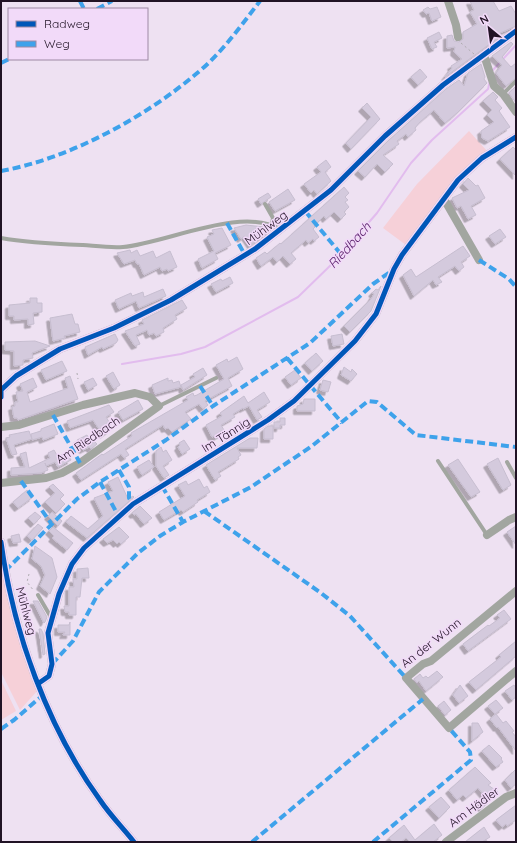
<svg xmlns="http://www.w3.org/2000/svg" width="517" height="843" viewBox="0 0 517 843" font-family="Quicksand,sans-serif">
	<defs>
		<filter id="shadow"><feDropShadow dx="-3.5" dy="3.5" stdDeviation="0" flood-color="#0004"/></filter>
	</defs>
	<rect width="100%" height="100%" fill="#eee1f2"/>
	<path fill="#f6d0d8" d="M469,131L487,151L463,170L406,245L383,228L417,184Z
		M1,560L38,690L20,710L1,672Z
		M1,680L16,711L1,720Z"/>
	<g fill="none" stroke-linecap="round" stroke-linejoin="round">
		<path stroke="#e2bcee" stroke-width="2" d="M492,71L516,45
			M122,364L181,354L205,347L298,297L336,260L377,213L411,163L432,140L488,89L490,81"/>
	</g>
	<path fill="#d4cadd" stroke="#c7bed0" filter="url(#shadow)" d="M470,1H493L499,11L511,6L516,14V26L500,33L502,35L445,77L452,68L451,66L462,59L454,52L455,47L447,48V36L452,35L454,41L459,42L463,39V32L477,24L470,12L474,10Z
		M428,7L430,9L437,7L441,17L432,21L429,13L426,14L423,10Z
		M439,32L442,38L434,42L437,47L432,49L427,38Z
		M511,42L513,44L502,57L511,67L516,63V78L506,86L496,73L502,65L492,56Z
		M481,64L485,77L484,79L487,83L457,113L445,123L434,110L420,122L415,128L416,130L408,137L406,134L397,141L399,144L383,155L393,164L385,172L377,164L365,177L358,171L389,140L446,89L459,80L464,86L468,73Z
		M420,69L427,77L418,85L411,77Z
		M516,86V103L509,93Z
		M493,92L498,97L495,100L502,108L499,111L510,127L488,141L482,138L481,131L494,122L487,115L492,110L483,101Z
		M367,103L380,119L351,149L346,143L371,117L362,108Z
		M513,147L516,150V176L500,159Z
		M326,160L331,167L325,172L331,181L317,194L314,190L311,193L304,184L321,172L317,167Z
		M468,178L476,186L478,185L485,198L471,206L476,215L468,219L461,206L457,208L452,198L469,190L463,184Z
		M344,187L349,193L345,197L348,200L345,202L349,207L344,212L346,214L341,219L334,212L326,219L324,216L314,226L315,227L313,229L319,237L314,241L313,239L308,243L306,240L291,253L296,259L290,264L283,256L277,262L273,257L261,266L256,258L265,252L267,254L280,243L281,244Z
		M288,189L295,200L275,211L269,202Z
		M268,193L271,197L261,204L258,199Z
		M246,225L264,227L271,230L251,245L245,236L241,239L234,228Z
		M222,228L231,245L215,253L218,259L202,268L198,259L214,251L207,237L214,234L212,230Z
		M500,229L506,237L495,244L489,236Z
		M463,246L470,256L461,262L464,267L459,271L455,266L438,277L442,282L436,285L433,280L414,296L403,275L411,269L416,277Z
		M130,250L131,253L137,250L140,256L153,251L156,258L170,251L177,267L168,271L167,269L162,271L160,267L144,275L139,264H137L135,260L124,264L117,253Z
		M230,277L233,283L216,292L211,284L221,279L222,281Z
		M381,286L371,311L350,332L344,326L371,299L374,294L372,293L376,289L378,290Z
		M163,289L166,296L139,308L136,301L119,309L115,300L131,293L132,296L143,292L144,297Z
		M30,298H37V303H42V312L33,313L34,324L28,325V319L14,320V316H9V305L30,303Z
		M182,300L187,308L175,315L177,319L163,328L164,332L156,336L154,333L149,335L147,330L136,335L140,344L135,346L125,331L144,324L142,320Z
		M72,314L75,324H78L80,332L64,336L65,338L53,341L50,318Z
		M115,334L118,340L116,343L103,349L102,347L88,355L85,347Z
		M342,334L344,344L333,346L331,336Z
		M35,341L50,346L32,353L33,358L23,360V365L14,366V351L5,350V342Z
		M316,353L323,361L312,371L305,363Z
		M237,357L243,369L228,378L232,386L205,401L208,405L203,409L199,404L185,412L191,419L172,432L168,428L165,429L163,425L125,449L129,455L124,458L121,454L81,480L76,473L102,454L103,455L132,436L131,433L136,430L188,400L186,397L193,393L194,396L197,395L224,379L216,365L227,359L228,362Z
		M62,361L67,371L46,380L41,370Z
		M344,367L351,372L352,369L357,374L351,381L341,375Z
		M203,368L207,375L183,390L181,385L195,377L193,374Z
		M295,370L301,378L291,385L285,377Z
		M113,372L120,385L114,389L106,376Z
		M70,376L78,399L18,420L17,418H14L12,407L15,406V402H18L16,392L23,391L20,384L33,378L37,387L27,392L30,402L68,388L65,378Z
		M93,378L97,385L88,390L84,382Z
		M168,378V381L172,380L173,383L179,381L181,387L155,394L152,385Z
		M323,380L331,382L328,392L320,390Z
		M264,392L270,402L257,410L262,417L257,420L249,406L243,409V408L233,414L235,417L221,425L224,430L220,432L222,434L215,438L214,436L212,437L206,425L222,416L220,413L244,396L248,403Z
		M304,399H315V411H297V406L303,404Z
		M138,400L143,409L123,420L118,412Z
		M109,405L114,412L106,417L111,425L108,427L110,430L103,435L93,420L70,428L67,421Z
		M280,418H285V425H280V428H274V422H280Z
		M54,424L58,434L43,440L42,437L32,440L31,434L41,431V429Z
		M268,426H273V439H264V429Z
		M29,431L32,439L14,445L17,454L12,455L6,438L10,437L9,435Z
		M87,435L91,442L94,441L97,444L91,449L89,447L83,450L77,440Z
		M250,438H258L257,448H237L241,455L238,457L239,459L218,472L221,476L215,480L206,465Z
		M184,440L190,449L182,454L178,447L180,445L179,443Z
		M161,447L163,452L166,450L172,460L163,466L169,475L164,478L156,466V451Z
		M54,450L58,457L67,452L71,460L58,467L55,462L46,466L45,463L48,470L41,473L11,475V468L25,467L20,454L26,452L29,468L50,458L48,453Z
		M498,458L511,485L503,490L487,464Z
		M458,459L480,492L471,497L448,465Z
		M149,460L154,467L142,475L137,467Z
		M118,477L128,499L133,496L134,497L87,538L66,522L71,516L88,529L96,522L103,516L94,498L113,491L108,482Z
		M199,479L204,488L207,486L210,492L197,500L198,502L183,512L181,510L164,520L159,512L185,496L178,485L186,481L188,485Z
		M53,484L64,495L60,499L65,504L56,513L45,502L55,493L49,487Z
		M27,490L33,497L18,508L13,502Z
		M140,506L152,518L144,524L136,514L134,515L132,513Z
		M35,512L41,517L34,524L28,518Z
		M52,512L62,521L58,526L48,516Z
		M38,524L43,528L32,540L27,536Z
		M516,526V545L507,532Z
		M53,527L73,543L67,550L52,538L54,536L49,531Z
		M119,527L129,537L121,544L119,542L117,544L113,540L107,543L103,539Z
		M19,534L21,542L13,543L11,536Z
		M35,546L52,558L57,577L50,594L40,586L45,575L41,566L32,559Z
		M88,568L89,578H82L80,597H76V615H69V612H65L64,606H69V587H74L73,579H77V569Z
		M33,601H38L47,617L45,622L44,623Z
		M504,610L511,619L468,651L463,644L488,625L489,626L500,618L497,615Z
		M70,622V635H63L65,632H58V625H69Z
		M39,629H41L43,633L45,654L43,655Z
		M516,641V656L476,690L469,682L501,657L499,655Z
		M437,671L443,677L426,691L419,681L417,683L414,679L420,674L423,678L426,676L428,678Z
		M460,685L468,696L459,703L453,695Z
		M514,685L516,688V697L512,700L505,691Z
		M496,700L503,708L495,714L488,706Z
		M444,701L451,710L445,715L438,706Z
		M496,714L503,723L506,721L514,731L512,732L516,737V751L498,727L497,728L490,719Z
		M472,723H478L483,732L472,741Z
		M489,745L502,758L501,759L503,762L496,767L482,751Z
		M475,767L491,783L488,785L498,792L482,808L478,803L485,796L478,788L466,798L463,795L457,800L449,790Z
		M516,769V784L511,788L505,780Z
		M441,797L450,807L439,818L429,807Z
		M516,805V820L507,826L506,824L502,827L496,820Z
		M434,824L442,835L433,842H410L406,838L401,842H393L389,838L404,825L415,840Z
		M484,827L490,837L482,842H465Z"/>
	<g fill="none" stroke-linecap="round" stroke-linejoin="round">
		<path stroke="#aeabaf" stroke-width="1" stroke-dasharray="2 3" stroke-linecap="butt" d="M461,43L474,54
			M77,373L78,379
			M29,574L27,582L34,591"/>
		<path stroke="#a2a6a0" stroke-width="4" d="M503,94L516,81
			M265,204L273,218L272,224
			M1,238C28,243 56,244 83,245C96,246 110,248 123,247C167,243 243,205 281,230
			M159,406L216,378
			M438,461L487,535
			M507,462L516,478
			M38,595L52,619"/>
		<path stroke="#a2a6a0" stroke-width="8" d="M448,1L456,25L458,37
			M484,55L494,86L503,94L516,112
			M444,199L479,260
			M1,390L16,376L60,349L114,328L171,300L255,249L331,190L385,136L443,85L516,31
			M1,427L19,425L83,405L135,393L150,397L159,406L80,463L62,473L46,478L1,483
			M487,535L509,520L516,517
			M1,542C13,631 47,727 100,800C110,815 123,828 134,842
			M516,591L431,661L423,664L406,678L449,728L516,671
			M39,683L49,676L52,664L48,633L59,594L72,564L84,548L133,504L268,420L294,401L355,341L376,314L394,269L402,255L458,180L482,158L516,137
			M446,842L506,797L516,793"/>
		<path stroke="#3ea2eb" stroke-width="4" stroke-dasharray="8 4" stroke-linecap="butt" d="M80,1L84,9
			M97,9L112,1
			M1,63L9,59
			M1,171C68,159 144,118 196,74C221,54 240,27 260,1
			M305,211L340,253
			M227,223L245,255
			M479,260L509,279L516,287
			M287,358L342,423
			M200,386L213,406
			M53,415L80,463
			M119,470L129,487V498L133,504
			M21,481L51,523
			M100,482L119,517
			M162,486L183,522
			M204,511L321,593L350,616L406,678
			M5,571L77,499L100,482L166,440L213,406L310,343L373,284L393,270
			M52,664L73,641L99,592L138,553L160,536L183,522L251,487L312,446L368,401L377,402L416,435L516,447
			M1,729L14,720L43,695
			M252,842L423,699
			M373,842L471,760L470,752L449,728"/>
		<defs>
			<path id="cycleway" d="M1,397V390L16,376L60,349L114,328L171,300L255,249L331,190L385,136L443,85L516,31
				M1,542C13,631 47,727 100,800C110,815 123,828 134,842
				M39,683L49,676L52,664L48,633L59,594L72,564L84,548L133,504L268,420L294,401L355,341L376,314L394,269L402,255L458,180L482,158L516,137"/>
		</defs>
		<use href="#cycleway" stroke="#f2daf9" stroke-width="8"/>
		<use href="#cycleway" stroke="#0057b8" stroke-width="5"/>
	</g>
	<g text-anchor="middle" stroke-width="3" stroke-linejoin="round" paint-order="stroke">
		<g font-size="12" fill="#211325" stroke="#f2daf9">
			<text transform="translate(266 228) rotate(-36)" y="4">Mühlweg</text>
			<text transform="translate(226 435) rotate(-32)" y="4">Im Tännig</text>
			<text transform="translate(88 440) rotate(-34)" y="4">Am Riedbach</text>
			<text transform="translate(26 611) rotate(75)" y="4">Mühlweg</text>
			<text transform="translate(431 643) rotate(-38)" y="4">An der Wunn</text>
			<text transform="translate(474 807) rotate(-36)" y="4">Am Hädler</text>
		</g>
		<g font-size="13" font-style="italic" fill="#591e6a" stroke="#f2daf9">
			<text transform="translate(349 245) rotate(-48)" y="5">Riedbach</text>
		</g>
	</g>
	<rect width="517" height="843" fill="none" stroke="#211325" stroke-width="4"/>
	<rect x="8" y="8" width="140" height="52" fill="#f2daf9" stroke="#9e8aa4"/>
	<rect x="16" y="21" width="20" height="6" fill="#0057b8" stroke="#9e8aa4"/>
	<text x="44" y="28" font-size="12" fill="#211325">Radweg</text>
	<rect x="16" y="41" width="20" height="6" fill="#3ea2eb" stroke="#9e8aa4"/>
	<text x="44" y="48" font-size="12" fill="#211325">Weg</text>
	<g transform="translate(489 28) rotate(331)" stroke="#f2daf9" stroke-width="3" paint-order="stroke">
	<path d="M0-3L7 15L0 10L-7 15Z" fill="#211325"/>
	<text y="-6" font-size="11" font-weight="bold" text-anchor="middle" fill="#211325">N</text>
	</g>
</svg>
